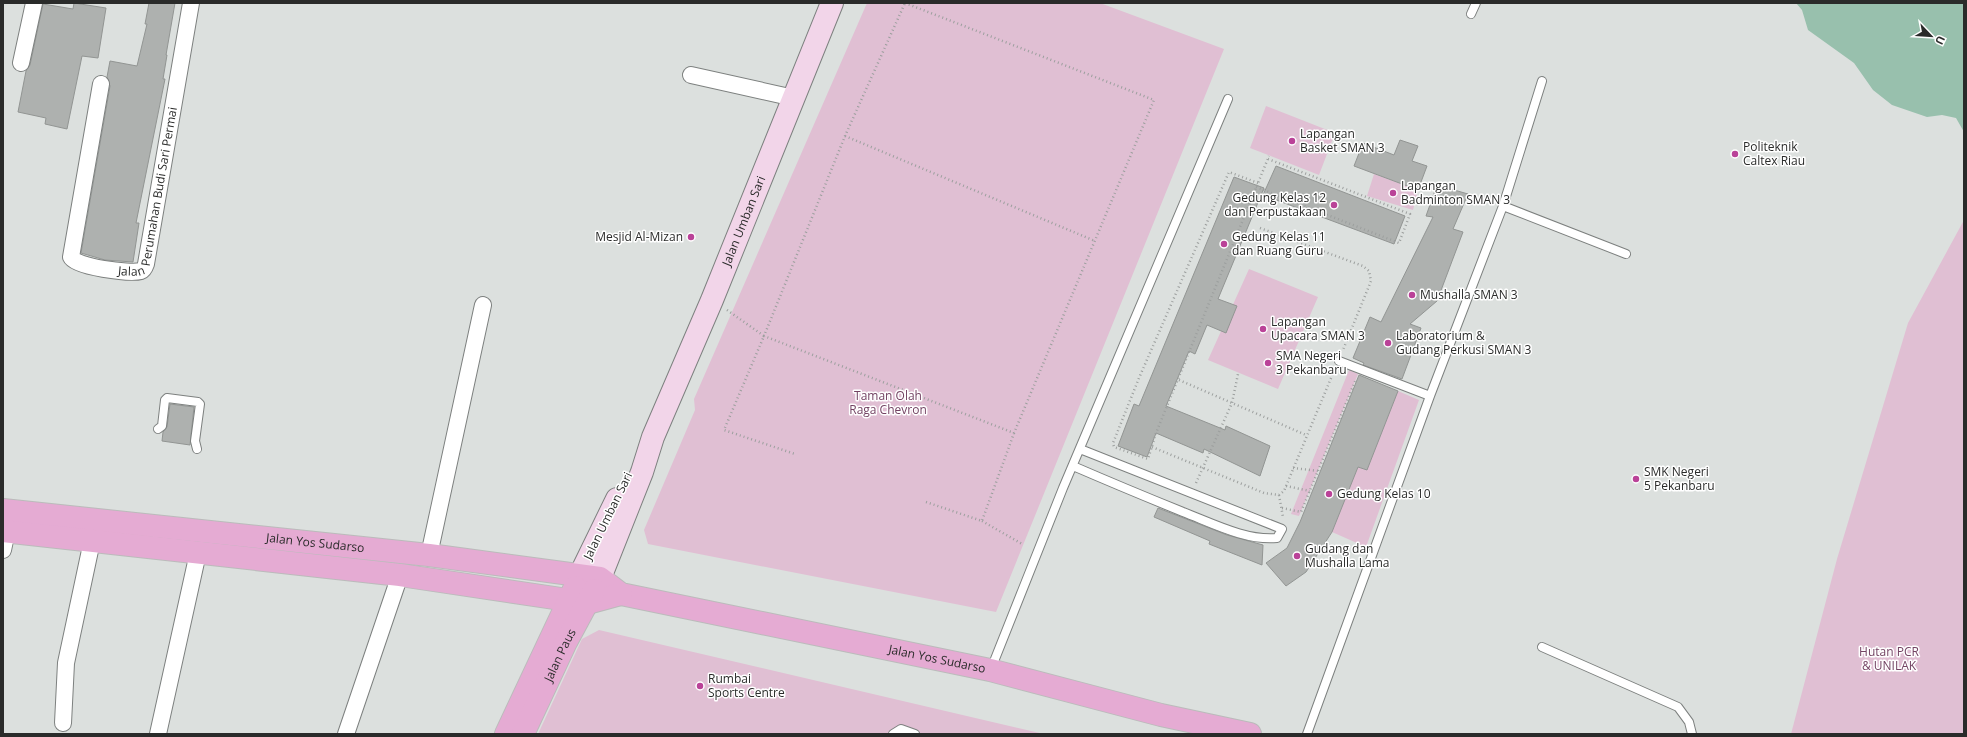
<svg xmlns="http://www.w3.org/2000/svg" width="1967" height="737" viewBox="0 0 1967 737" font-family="'Open Sans',sans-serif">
	<rect width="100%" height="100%" fill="#dce0de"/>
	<path fill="#e0bfd3" d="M867,3H1100L1224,49L996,612L648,544L644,530L695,410L694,399Z
		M1266,106L1335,133L1319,175L1250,148Z
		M1374,174L1418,190L1413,210L1367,196Z
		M1964,220V734H1791L1837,559L1908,323Z
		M1249,269L1318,297L1278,389L1208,360Z
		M1349,370L1358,374L1299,516L1291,514Z
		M1398,391L1419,400L1366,547L1332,532L1358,467L1367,470Z
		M599,630L1044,734H538L582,639Z"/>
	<path fill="#98c0ad" d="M1796,3H1964V132L1956,118L1942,115L1927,117L1892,105L1873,90L1854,63L1808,30L1802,10Z"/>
	<path fill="#aeb1af" stroke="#929593" d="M74,3L106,8L98,58L82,56L67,129L45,124L46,118L18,112L26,71L30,65L43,4L73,9Z
		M149,3H175L166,55H167L163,79H165L136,223H139L133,262L105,260L81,253L110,86L107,77L110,61L137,66L147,24H145Z
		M1400,140L1418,146L1412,161L1427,166L1418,190L1354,166L1363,143L1394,155Z
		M1276,166L1405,216L1394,244L1263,195Z
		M1234,177L1264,188L1218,299L1237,306L1226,333L1207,325L1195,354L1189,351L1166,406L1225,430L1226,426L1270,446L1260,476L1204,449L1203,453L1156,433L1147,457L1118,446L1134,404L1139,406Z
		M1437,185L1468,194L1453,229L1463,232L1437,301L1410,324L1421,328L1402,379L1363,365L1364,363L1353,358L1370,317L1381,322L1433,217L1426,216Z
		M1359,375L1398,391L1367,470L1358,467L1332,532L1306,572L1286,586L1266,563L1287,548L1300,522Z
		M170,404L194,407L190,445L162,441L163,432L167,427Z
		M1158,508L1227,535L1263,545L1262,565L1209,544L1210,541L1154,517Z"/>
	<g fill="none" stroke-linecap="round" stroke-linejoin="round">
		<defs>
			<path id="lane" d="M1471,14L1476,3
				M1503,206L1626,254
				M1339,361L1430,396
				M158,429L162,426L165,400L167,398L198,402L200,404L195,441L197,449
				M1073,466C1110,482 1146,497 1183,512C1212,523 1246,541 1277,538L1282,529L1080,449
				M1542,647L1678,707L1689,722L1692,734
				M991,669L1063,488L1228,99
				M893,734L901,729L915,734
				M1307,734L1430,396L1503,206L1542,81"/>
			<g id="street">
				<path d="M21,63L34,3"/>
				<path d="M691,75L794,98"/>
				<path id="s1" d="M101,84L71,257C75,267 130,274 141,271C144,270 145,267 146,264L191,3"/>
				<path d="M3,550L7,531"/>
				<path d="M429,555L483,305"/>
				<path d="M63,723L66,663L92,541"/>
				<path d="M158,734L198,553"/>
				<path d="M346,734L400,575"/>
			</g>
			<g id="secondary">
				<path d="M579,577L617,499"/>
				<path id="s2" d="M600,578L642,472L653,437L712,300L832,3"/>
			</g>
			<g id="primary">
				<path id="s3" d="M3,510L429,555L600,578L621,594L990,670L1161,715L1250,734"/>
				<path d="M3,531L400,575L588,603L621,594"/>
				<path d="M506,734L575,587"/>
				<path id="s4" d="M523,734L566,642L594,590"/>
			</g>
		</defs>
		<use href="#lane" stroke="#7d807f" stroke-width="10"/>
		<use href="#street" stroke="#7d807f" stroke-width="18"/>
		<use href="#secondary" stroke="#7d807f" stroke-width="24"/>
		<use href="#primary" stroke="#bbb" stroke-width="24"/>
		<path stroke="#9c9f9e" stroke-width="2.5" stroke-dasharray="1 3" stroke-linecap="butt" d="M905,3L1154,100L1014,433L764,336L845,136Z
			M845,136L1095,241
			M1258,183L1229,172L1139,378L1113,443L1114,447L1148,459L1156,433L1269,156
			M1256,187L1399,243L1410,214L1268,159
			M1260,228L1363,266L1369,271L1371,281L1343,350
			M727,310L764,336L724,430L795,454
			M1179,380L1306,435
			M1152,447L1264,493L1279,495L1284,491L1334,371
			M1293,468L1319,471
			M1196,483L1232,403L1238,374
			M1286,486L1310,491
			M1279,495L1283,517
			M926,502L982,521L1014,433
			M1282,508L1301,512L1356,379
			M982,521L1022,544"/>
		<use href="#lane" stroke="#fff" stroke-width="8"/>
		<use href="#street" stroke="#fff" stroke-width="16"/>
		<use href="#secondary" stroke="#f2d5e9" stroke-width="22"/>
		<use href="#primary" stroke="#e5abd3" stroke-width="22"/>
	</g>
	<g fill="#ba4298" stroke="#fff" stroke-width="1.5">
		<circle cx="1292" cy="141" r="4"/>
		<circle cx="1735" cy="154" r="4"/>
		<circle cx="1393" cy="193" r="4"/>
		<circle cx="1334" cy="205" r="4"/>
		<circle cx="691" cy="237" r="4"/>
		<circle cx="1224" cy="244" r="4"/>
		<circle cx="1412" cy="295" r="4"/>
		<circle cx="1263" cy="329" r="4"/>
		<circle cx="1388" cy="343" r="4"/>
		<circle cx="1268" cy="363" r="4"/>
		<circle cx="1636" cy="479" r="4"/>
		<circle cx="1329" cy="494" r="4"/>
		<circle cx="1297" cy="556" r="4"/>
		<circle cx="700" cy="686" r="4"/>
	</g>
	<g text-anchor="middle" stroke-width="3" stroke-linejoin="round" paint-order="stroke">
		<g font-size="12" fill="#2a2b2a" stroke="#fff" text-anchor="start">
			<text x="1300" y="138">Lapangan<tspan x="1300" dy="14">Basket SMAN 3</tspan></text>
			<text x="1743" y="151">Politeknik<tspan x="1743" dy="14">Caltex Riau</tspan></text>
			<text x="1401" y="190">Lapangan<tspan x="1401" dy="14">Badminton SMAN 3</tspan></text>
			<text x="1326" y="202" text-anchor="end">Gedung Kelas 12<tspan x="1326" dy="14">dan Perpustakaan</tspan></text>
			<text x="683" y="241" text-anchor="end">Mesjid Al-Mizan</text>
			<text x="1232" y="241">Gedung Kelas 11<tspan x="1232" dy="14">dan Ruang Guru</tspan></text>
			<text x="1420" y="299">Mushalla SMAN 3</text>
			<text x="1271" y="326">Lapangan<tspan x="1271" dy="14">Upacara SMAN 3</tspan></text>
			<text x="1396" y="340">Laboratorium &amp;<tspan x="1396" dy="14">Gudang Perkusi SMAN 3</tspan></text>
			<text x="1276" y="360">SMA Negeri<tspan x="1276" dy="14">3 Pekanbaru</tspan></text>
			<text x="1644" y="476">SMK Negeri<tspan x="1644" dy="14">5 Pekanbaru</tspan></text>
			<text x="1337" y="498">Gedung Kelas 10</text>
			<text x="1305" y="553">Gudang dan<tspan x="1305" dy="14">Mushalla Lama</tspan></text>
			<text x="708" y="683">Rumbai<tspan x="708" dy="14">Sports Centre</tspan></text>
		</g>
		<g font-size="12" fill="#2a2b2a" stroke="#fff">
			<text dy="4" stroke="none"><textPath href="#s1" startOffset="321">Jalan Perumahan Budi Sari Permai</textPath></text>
			<text dy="4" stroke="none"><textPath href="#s2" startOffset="385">Jalan Umban Sari</textPath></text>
			<text transform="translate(608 516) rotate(-64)" y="4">Jalan Umban Sari</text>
			<text dy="4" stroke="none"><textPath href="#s3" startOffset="314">Jalan Yos Sudarso</textPath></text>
			<text dy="4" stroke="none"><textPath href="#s4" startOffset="87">Jalan Paus</textPath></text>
			<text dy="4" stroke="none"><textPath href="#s3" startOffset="950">Jalan Yos Sudarso</textPath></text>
		</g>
		<g font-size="12" fill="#734363" stroke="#fff">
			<text x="888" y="400">Taman Olah<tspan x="888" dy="14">Raga Chevron</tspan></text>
			<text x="1889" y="656">Hutan PCR<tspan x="1889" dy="14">&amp; UNILAK</tspan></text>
		</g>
	</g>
	<rect width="1967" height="737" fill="none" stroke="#2a2b2a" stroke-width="8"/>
	<g transform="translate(1931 36) rotate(115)" stroke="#ffffff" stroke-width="3" paint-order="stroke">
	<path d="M0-3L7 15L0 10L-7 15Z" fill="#2a2b2a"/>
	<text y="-6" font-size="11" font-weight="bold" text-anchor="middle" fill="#2a2b2a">U</text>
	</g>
</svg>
